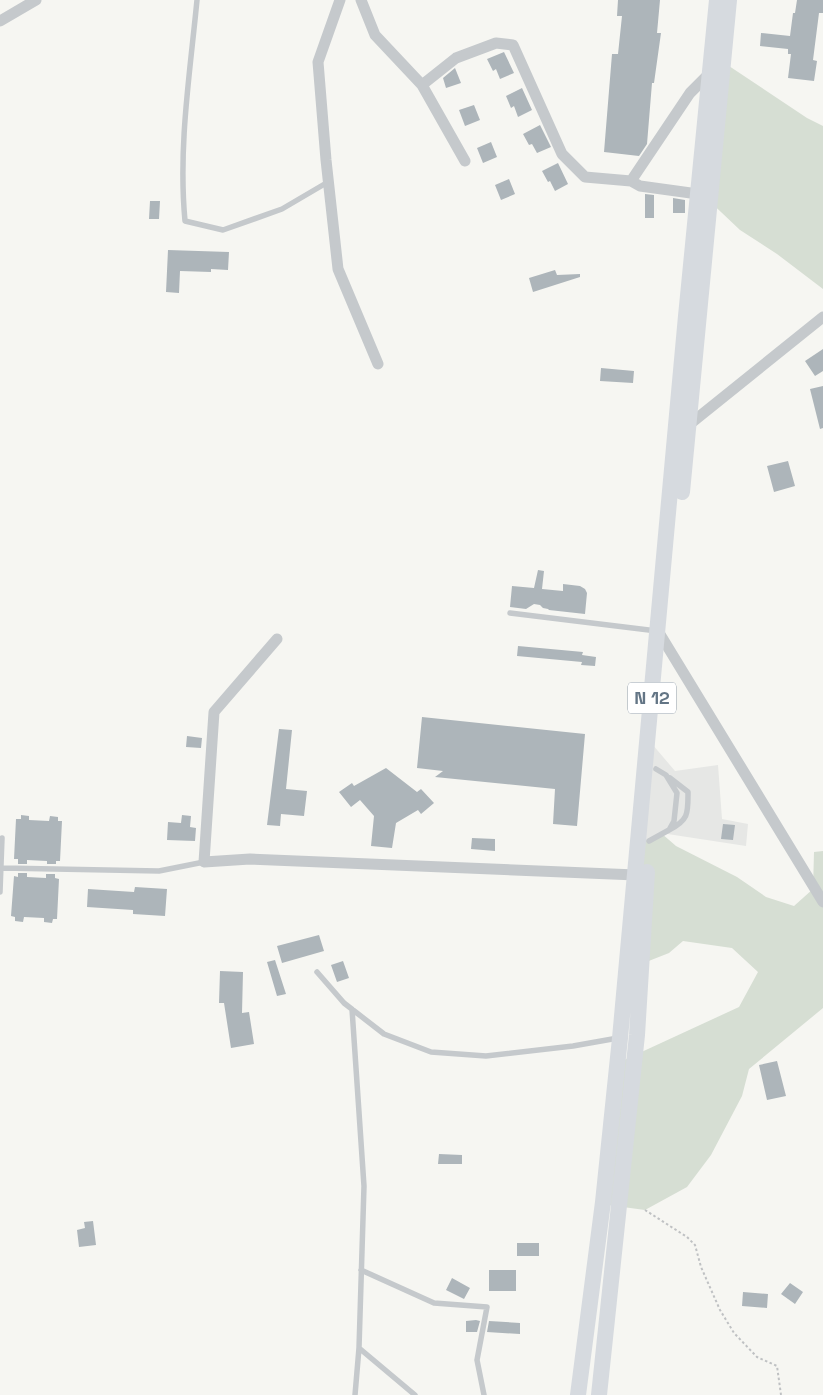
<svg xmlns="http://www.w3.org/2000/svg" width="823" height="1395" viewBox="0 0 823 1395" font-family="'Space Grotesk',sans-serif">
	<rect width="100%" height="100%" fill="#f6f6f2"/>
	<path fill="#e6e7e5" d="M652,744L675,771L718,765L722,819L748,824L746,846L661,833L643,843Z"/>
	<path fill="#d6ded3" d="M729,66L807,118L823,126V289L777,254L740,230L702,194Z
		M661,833L676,846L737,877L766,897L794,906L813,889L814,852L823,851V1008L749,1069L742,1096L711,1155L687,1187L645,1210L608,1205L622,1061L739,1007L758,972L732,948L683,941L669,953L631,968L643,843Z"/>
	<path fill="#adb5ba" d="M618,0H660L657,33H661L654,83H652L647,144L639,156L604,152L612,54H618L622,16H617Z
		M797,0H823V13H819L813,60L817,61L814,81L788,78L791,54H788V49L760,46L761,33L790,36L793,13H795Z
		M504,52L514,73L500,79L496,69L493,71L487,59Z
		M455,68L461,83L446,88L443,78Z
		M522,88L532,110L518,117L514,106L511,108L506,96Z
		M474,105L480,120L465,126L459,110Z
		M540,125L551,147L537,153L532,144L529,145L523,134Z
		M491,142L497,157L483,163L477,148Z
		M558,163L568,184L555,191L550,181L548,182L542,171Z
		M509,179L515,194L501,200L495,185Z
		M645,194L654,195V218H645Z
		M673,198L685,200V213H673Z
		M150,201H160L159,219H149Z
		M168,250L229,252L228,270L211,269V272L180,271L179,293L166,292Z
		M555,270L557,275L580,274V277L533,292L529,278Z
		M823,349V371L815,376L805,361Z
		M601,368L634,371L633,383L600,381Z
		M823,386V428L820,429L810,389Z
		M788,461L795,486L774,492L767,466Z
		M538,570L544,571L542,589L563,591V584L580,586L585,589L587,593L585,614L549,610L548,609L543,608L540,605L534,604L526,609L510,607L512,586L534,588Z
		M518,646L583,652L582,655L596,657L595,666L581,665L582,662L517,656Z
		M422,717L585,734L577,826L553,824L555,789L435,777L443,771L417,768Z
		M279,729L292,730L286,789L307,791L304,816L281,814L280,826L267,825Z
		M187,736L202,738L201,748L186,747Z
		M386,768L417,792L421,789L434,803L421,814L418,810L396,823L392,848L371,846L374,816L360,800L351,807L339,792L352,783L354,786Z
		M21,815L29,816V820L49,821L50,816L58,817V821H62L60,861H56V864H47V861L27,860V864H18V859H14L16,819H21Z
		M182,815L191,816L190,827L196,828L195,841L167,840L168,822L181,823Z
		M723,824L735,825L733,840L721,839Z
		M472,838L495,839V851L471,849Z
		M18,873H27V877L46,878V874H55V878L59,879L57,919H53L52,923L44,922V918L24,917L23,922L15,921V917L11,916L14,876L18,877Z
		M135,887L167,889L165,916L133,914V910L87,907L88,889L134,892Z
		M319,935L324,951L282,963L277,946Z
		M275,960L286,994L277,996L267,962Z
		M343,961L349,978L337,982L331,965Z
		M220,971L243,972L242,1013L249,1012L254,1044L231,1048L224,1003H219Z
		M777,1061L786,1096L767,1100L759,1065Z
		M439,1154L462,1155V1164H438Z
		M93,1221L96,1245L79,1247L77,1230L85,1228L84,1222Z
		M517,1243H539V1256H517Z
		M489,1270H516V1291H489Z
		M452,1278L470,1288L464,1299L446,1290Z
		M790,1283L803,1292L795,1304L781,1294Z
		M743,1292L768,1294L767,1308L742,1306Z
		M476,1320L480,1321L477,1332H466V1321Z
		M489,1321L520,1323V1334L487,1332Z"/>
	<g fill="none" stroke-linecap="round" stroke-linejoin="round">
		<path stroke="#bfc1c3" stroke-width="2" stroke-dasharray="2.5 2.5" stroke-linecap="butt" d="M645,1210L687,1237L695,1245L701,1267L720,1310L734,1333L757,1357L777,1366L781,1395"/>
		<path stroke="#c5c9cc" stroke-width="5.5" d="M197,0C190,73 178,147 185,221L223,230L282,209L328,182
			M510,613L657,631
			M669,830C689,820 688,813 688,792L670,778
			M649,841L669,830L674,821L677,793L666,775L656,769
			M2,868L159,871L204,862
			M0,892L2,838
			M317,972L344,1003L384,1034L431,1052L486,1056L573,1046L618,1038
			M352,1009L364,1186L359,1348L415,1395
			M361,1270L434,1303L487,1307L477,1360L484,1395
			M355,1395L359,1348"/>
		<path stroke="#c5c9cc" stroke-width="11" d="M340,0L318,62L326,160L338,269L378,364
			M361,0L375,35L422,85L465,161
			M0,21L36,0
			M422,85L456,58L496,43L513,45L562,154L585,177L631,181L640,186L698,194
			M631,181L690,93L710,73
			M685,428L823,317
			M658,631L823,902
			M277,639L214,712L204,862L250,859L636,875"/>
		<path stroke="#d6dadf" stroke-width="16" d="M682,492L729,0
			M578,1395L603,1202L620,1038L686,316L717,0
			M599,1395L637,1035L647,872"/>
	</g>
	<g text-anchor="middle" stroke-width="5" stroke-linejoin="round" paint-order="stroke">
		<rect fill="#fff" stroke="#929eaa" stroke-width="1" x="628" y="682.5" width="48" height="31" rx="4"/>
		<g font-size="18" font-weight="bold" fill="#637585">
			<text x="652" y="704">N 12</text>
		</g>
	</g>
</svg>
